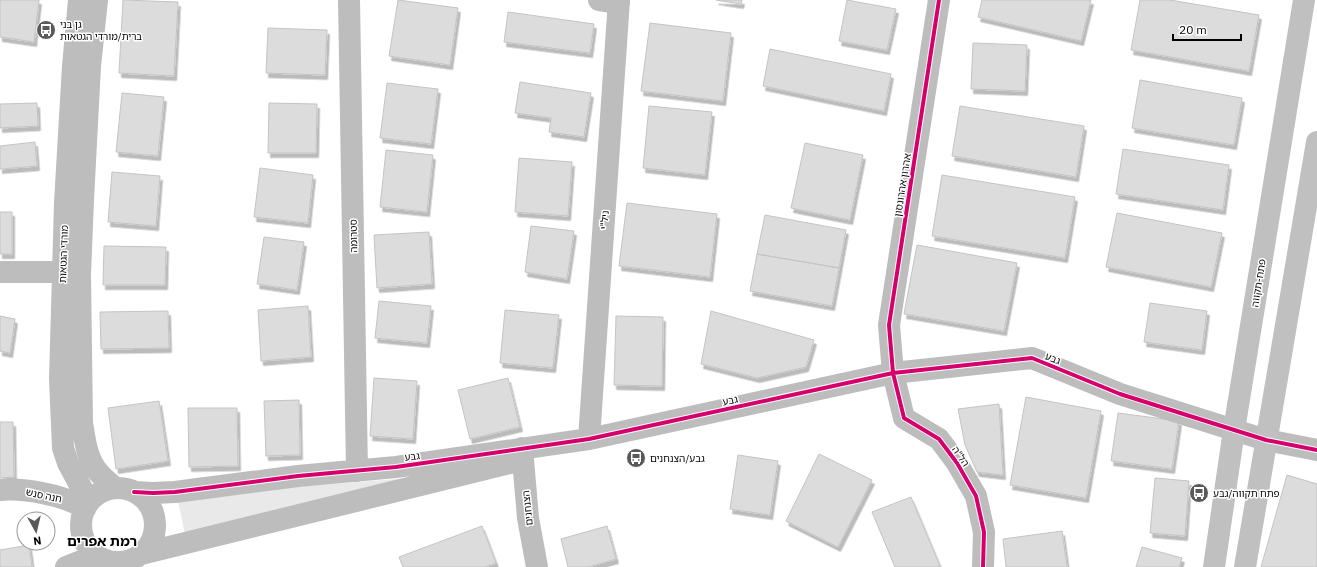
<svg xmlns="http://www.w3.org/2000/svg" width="1317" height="567" viewBox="0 0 1317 567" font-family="'IBM Plex Sans','Noto Sans Hebrew',sans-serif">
	<defs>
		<filter id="shadow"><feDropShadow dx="2.5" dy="4.5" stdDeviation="0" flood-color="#0004"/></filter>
	</defs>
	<rect width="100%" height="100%" fill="#fff"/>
	<path fill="#e9e9e9" d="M409,478L185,534L178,501L243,491Z"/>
	<path fill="#dcdcdc" stroke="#c4c4c4" filter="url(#shadow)" d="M0,0H39L34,42L0,37Z
		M123,0L178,2L174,76L119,73Z
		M398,0L458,8L450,65L389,56Z
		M716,0H742L741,4Z
		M847,0L896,9L887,50L839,41Z
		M982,0H1091L1081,41L978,17Z
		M1140,0H1170L1259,15L1249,71L1131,50Z
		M508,12L594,24L590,53L504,42Z
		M650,23L731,33L723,101L641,91Z
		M268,28L327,30L325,75L266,73Z
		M973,43L1027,45L1025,91L971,89Z
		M770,49L891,74L884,111L763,86Z
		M1140,80L1242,98L1234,145L1132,128Z
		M520,82L591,93L584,137L549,132L551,118L515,113Z
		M387,83L438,89L431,144L380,138Z
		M122,93L164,97L158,156L116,152Z
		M37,103L38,126L0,128V104Z
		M269,103L317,104L316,153H268Z
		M649,106L712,112L705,175L643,168Z
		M960,106L1084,126L1076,177L952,156Z
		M35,142L37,166L0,169V146Z
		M805,143L863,155L850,220L791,208Z
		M1123,149L1229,165L1223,210L1116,194Z
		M386,150L433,155L427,212L380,207Z
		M519,158L572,162L568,216L515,212Z
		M260,168L313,175L308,223L254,217Z
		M112,172L160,176L156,226L108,222Z
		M942,175L1075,197L1065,258L932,236Z
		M627,203L717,214L710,277L619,266Z
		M0,212H12V254H0Z
		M1117,213L1222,233L1211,287L1106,267Z
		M765,215L846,230L839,268L757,254Z
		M531,226L574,231L567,279L525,272Z
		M429,232L432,284L377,288L374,235Z
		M264,237L304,242L297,290L257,284Z
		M917,245L1017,263L1004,331L904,314Z
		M104,246L166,247L165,285H103Z
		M757,254L839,268L832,306L750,291Z
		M379,301L431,306L427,343L375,338Z
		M1150,303L1207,311L1202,350L1144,342Z
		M308,306L311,357L261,361L258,310Z
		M505,310L559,315L553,368L500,363Z
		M168,311L169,348L101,349L100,312Z
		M711,311L814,340L806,367L757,378L701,364Z
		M0,316L15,319L10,353L0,351Z
		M616,316L663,317L662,386L614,385Z
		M374,378L417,381L413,439L370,436Z
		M508,378L520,427L470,439L458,390Z
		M1026,397L1101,411L1086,498L1010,485Z
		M299,400L300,455L266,456L264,401Z
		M159,401L168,461L116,469L108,408Z
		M999,404L1003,475L977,472L965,445L958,409Z
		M188,408H237L238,466L189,467Z
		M1118,413L1179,421L1172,469L1111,461Z
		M0,422H13L14,477L0,478Z
		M819,454L872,480L838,547L786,521Z
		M738,455L778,461L770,515L730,509Z
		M1287,475L1317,484V567H1261Z
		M1155,478L1189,481L1185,536L1150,533Z
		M911,497L940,566L937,567H895L872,512Z
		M482,526L496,563L485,567H403L399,557Z
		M607,526L616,559L588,567H568L561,539Z
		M1062,531L1067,567H1006L1003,539Z
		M29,545L32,567H0V550Z
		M1142,547L1182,558L1179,567H1136Z"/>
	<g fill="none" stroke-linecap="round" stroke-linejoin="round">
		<path stroke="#bdbdbd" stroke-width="22" d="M79,0L73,66L65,203L60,379L63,448L68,463L89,502
			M97,0L90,66L83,200L80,275L82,423C85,441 87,460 99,473C104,479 110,483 115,488
			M349,0L357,471
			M599,0L619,3
			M939,0L889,325L893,373L904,418L939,439L957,463L976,496L984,532L983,567
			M0,272H63L76,274
			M589,439L619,0
			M522,448L528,518L537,567
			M81 525a37 37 0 1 1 74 0a37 37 0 1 1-74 0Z
			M0,490C24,488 66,495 85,509
			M134,492L153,493L175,492L298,476L396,467L589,439L893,373L1032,358L1120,394L1266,440L1317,450
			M141,554L510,463
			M66,567L84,560L100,558"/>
		<path stroke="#c0c0c0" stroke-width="22" d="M1214,567L1234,430L1304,0
			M1245,567L1317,142"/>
		<defs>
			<path id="cycleway" d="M939,0L889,325L893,373L904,418L939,439L957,463L976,496L984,532L983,567
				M134,492L153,493L175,492L298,476L396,467L589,439L893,373L1032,358L1120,394L1266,440L1317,450"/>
		</defs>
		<use href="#cycleway" stroke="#fff" stroke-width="6"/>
		<use href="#cycleway" stroke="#d6006c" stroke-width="4"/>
	</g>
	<defs>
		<symbol id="bus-disc" viewBox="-11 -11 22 22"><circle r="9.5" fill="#595959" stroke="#fff"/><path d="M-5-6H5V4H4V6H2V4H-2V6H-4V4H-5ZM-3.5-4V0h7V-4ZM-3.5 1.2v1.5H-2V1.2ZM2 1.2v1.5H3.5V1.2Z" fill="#fff"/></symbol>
	</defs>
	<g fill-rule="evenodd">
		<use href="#bus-disc" x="35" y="19" width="22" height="22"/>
		<use href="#bus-disc" x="625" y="447" width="22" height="22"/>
		<use href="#bus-disc" x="1188" y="482" width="22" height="22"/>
	</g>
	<g text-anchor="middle" stroke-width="3" stroke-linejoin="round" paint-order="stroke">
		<g font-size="10" fill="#000" stroke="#fff" text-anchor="start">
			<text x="60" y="28">גן בני<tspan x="60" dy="12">ברית/מורדי הגטאות</tspan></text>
			<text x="650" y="462">גבע/הצנחנים</text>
			<text x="1213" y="497">פתח תקווה/גבע</text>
		</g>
		<g font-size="10" fill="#000" stroke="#fff">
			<text transform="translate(902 185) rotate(-81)" y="4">אהרון אהרונסון</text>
			<text transform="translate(604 220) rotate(-86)" y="4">ניל"י</text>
			<text transform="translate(353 236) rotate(-91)" y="4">סטרומה</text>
			<text transform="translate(63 254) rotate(-88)" y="4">מורדי הגטאות</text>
			<text transform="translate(1258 283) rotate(-81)" y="4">פתח-תקווה</text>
			<text transform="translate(1053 358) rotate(22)" y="4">גבע</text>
			<text transform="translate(730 400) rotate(-12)" y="4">גבע</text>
			<text transform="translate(412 456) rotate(-8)" y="4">גבע</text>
			<text transform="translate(961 456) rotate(55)" y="4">הל"ה</text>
			<text transform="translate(44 495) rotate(12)" y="4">חנה סנש</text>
			<text transform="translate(527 508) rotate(-96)" y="4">הצנחנים</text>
		</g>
		<g font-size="14" font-weight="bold" fill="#000" stroke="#fff">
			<text x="102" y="546">רמת אפרים</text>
		</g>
	</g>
	<g transform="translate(36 531) rotate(172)"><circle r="19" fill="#ffffff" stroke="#999999"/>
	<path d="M0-3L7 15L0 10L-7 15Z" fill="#595959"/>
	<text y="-6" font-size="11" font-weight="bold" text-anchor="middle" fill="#000000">N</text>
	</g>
	<path d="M1173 34v6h68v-6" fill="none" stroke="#000000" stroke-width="2"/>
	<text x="1179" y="34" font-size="12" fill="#000000" stroke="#ffffff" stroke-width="3" paint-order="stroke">20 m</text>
</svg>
